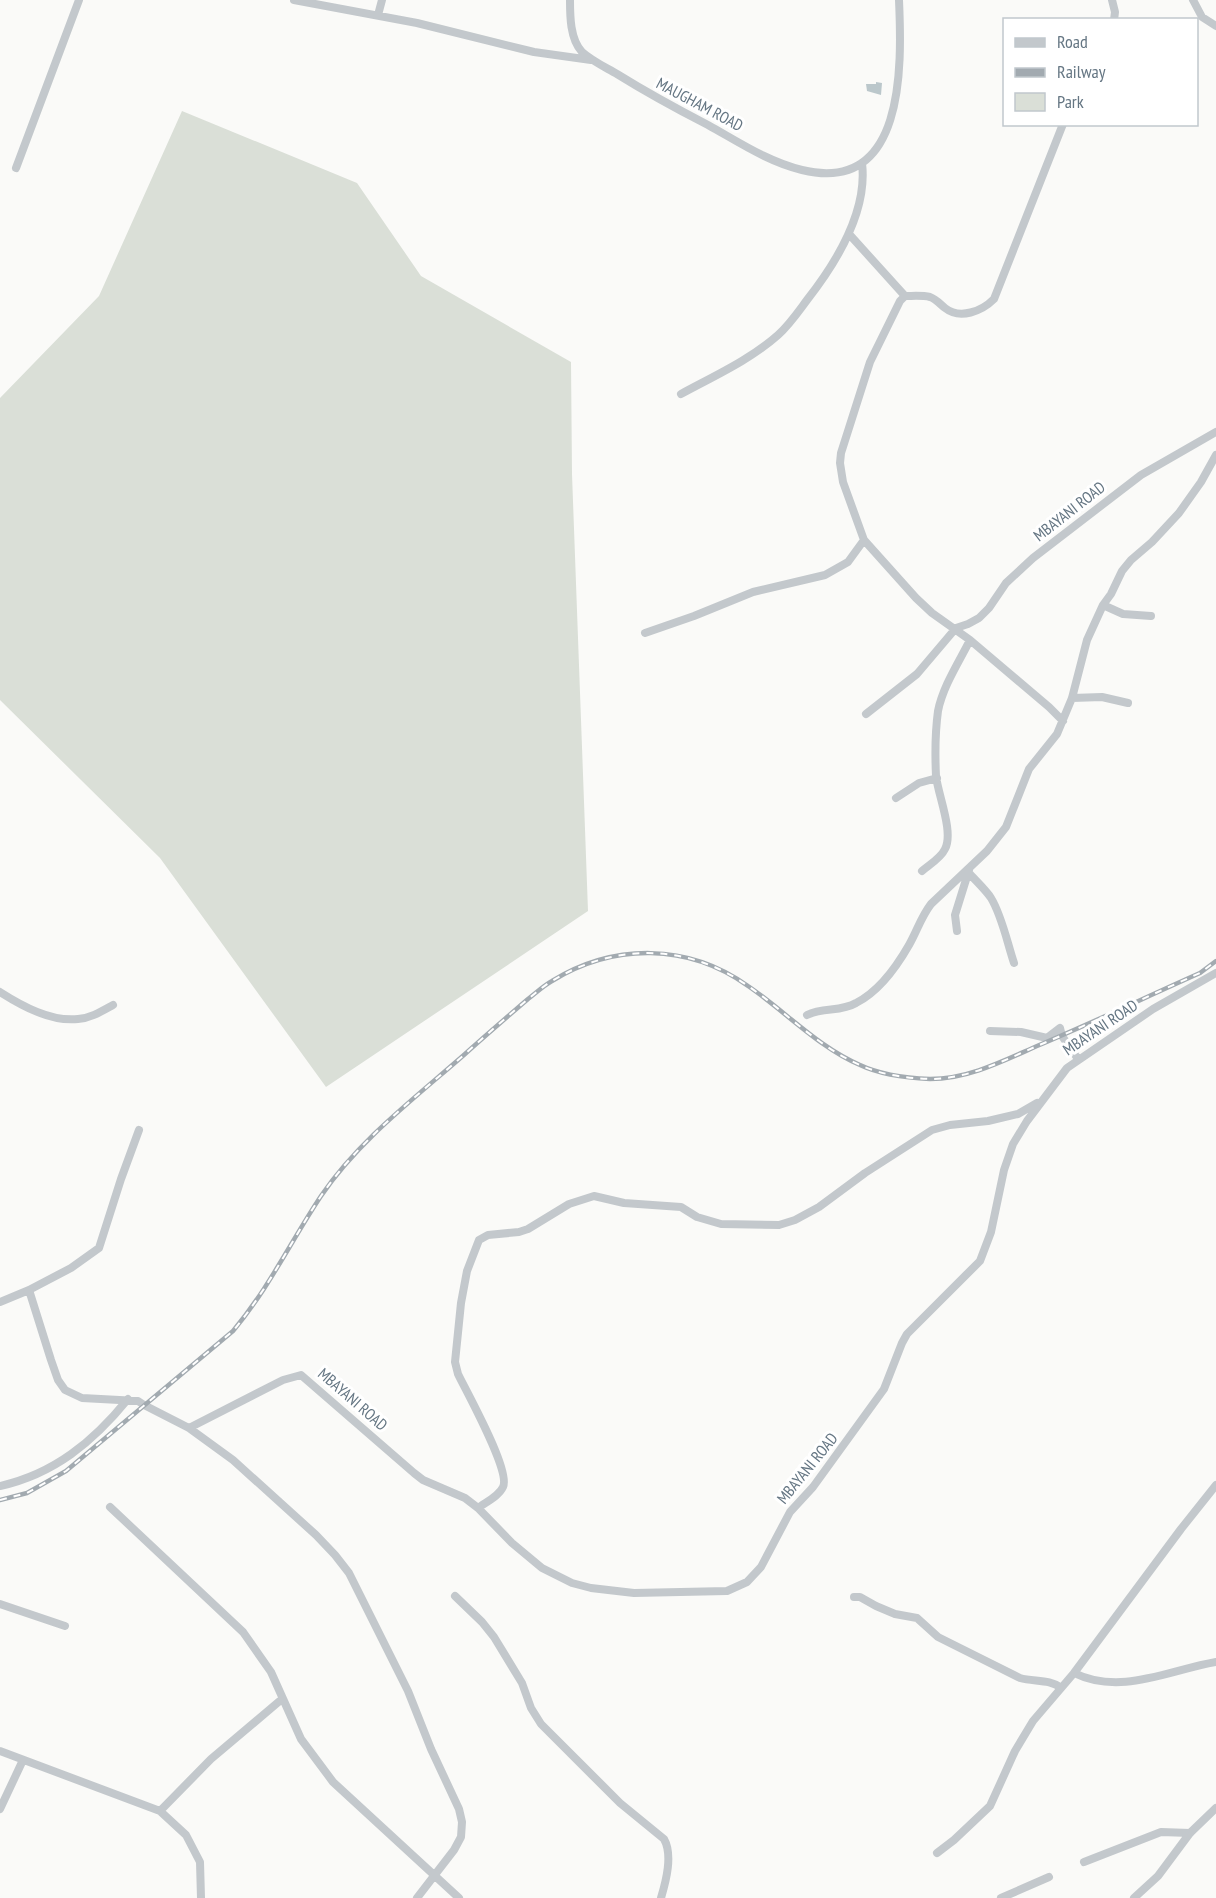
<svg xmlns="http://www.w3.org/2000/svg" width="1216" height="1898" viewBox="0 0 1216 1898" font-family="'PT Sans Narrow',sans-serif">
	<rect width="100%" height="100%" fill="#fafaf8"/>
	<path fill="#dadfd7" d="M182,111L357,183L421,276L571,362L572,474L588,911L326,1087L160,858L0,700V398L99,296Z"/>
	<path fill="#bbc7cb" d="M876,82L882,83L881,95L867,91L866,84H876Z"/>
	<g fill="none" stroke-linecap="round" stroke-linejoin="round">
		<path stroke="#c3c8cc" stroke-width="8" d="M294,0L417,23L534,52L591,60
			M570,0C570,16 570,39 582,52C592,61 605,67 617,74C646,92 677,109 708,125C737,141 768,162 802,170C905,195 902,68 899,0
			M1112,0L1115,12L1114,20
			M1193,0L1202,17L1216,26
			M378,15L382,0
			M16,168L79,0
			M849,234L905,296
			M681,394C714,376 750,360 778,335C790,324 798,312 807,300C836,263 868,212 862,163
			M1103,605L1123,614L1151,616
			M645,633L694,616L753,592L825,575L848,562L864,540
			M1072,698L1102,697L1128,703
			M866,714L917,674L956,628L968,624L979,618L989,608L1006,583L1033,558L1141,475L1216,432
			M1063,721L1049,707L970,640L932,613L916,598L864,540L843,482L840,463L841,453L870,362L900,301L905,296C913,296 922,295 930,297C936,299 940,304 945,308C960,320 982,311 994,299L1063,124
			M896,798L919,783L937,778
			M922,871C929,865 941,858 945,849C954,832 938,795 936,776C935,755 935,733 938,711C943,686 959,662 970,640
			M968,872C975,880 986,890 991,898C1002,916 1007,942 1014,963
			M957,931L955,915L969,870
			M0,992C22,1006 51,1022 78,1019C91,1018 102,1011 113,1005
			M807,1015C823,1007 841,1012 856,1003C878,992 897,966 909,945C917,931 921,917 931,904L987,851L1006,827L1029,769L1057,734L1072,698L1087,640L1103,605L1111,594L1122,571L1131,560L1152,542L1179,513L1201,482L1216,455
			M990,1031L1021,1032L1047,1038L1060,1028L1062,1036L1078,1059
			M29,1290L51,1360L58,1380L65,1390L82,1398L138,1401L144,1405L189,1428L233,1460L316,1535L335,1555L349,1573L408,1691L431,1749L459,1809L462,1822L461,1837L454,1850L417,1898
			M0,1302L29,1290L71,1268L99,1248L121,1179L139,1130
			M189,1428L283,1380L301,1375L414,1473L423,1480L465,1498L478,1508L512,1543L542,1568L572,1583L591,1588L634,1593L727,1591L747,1582L761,1567L790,1512L813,1487L884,1389L902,1343L907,1334L980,1261L991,1232L1004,1170L1013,1144L1027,1121L1067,1068L1153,1009L1216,973
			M0,1486C54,1474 93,1442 128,1399
			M110,1507L243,1632L271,1672L301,1739L333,1782L459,1898
			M478,1508C486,1502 499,1496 503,1487C511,1471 467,1393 458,1374L455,1362L461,1303L467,1271L479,1240L488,1235L519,1232L528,1229L569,1204L594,1196L624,1203L681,1207L697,1217L721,1224L779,1225L795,1220L819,1207L865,1173L932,1130L950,1125L988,1121L1018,1114L1037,1103
			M455,1596L482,1622L494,1637L522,1683L531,1708L541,1724L620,1803L664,1839C673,1855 666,1881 661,1898
			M854,1597H860L876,1606L895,1614L917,1618L938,1637L1020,1678C1034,1682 1050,1679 1061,1688
			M0,1604L65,1626
			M1074,1673C1121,1696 1169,1670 1216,1662
			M0,1751L160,1811L186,1835L200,1862L201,1898
			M0,1809L23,1760
			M160,1811L211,1759L282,1699
			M937,1853L954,1840L990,1806L1015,1751L1033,1721L1074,1673L1181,1529L1216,1485
			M1084,1862L1161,1832L1190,1833
			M1001,1898L1049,1877
			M1134,1898L1158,1876L1190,1833L1216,1808"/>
		<defs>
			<path id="rail" d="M0,1500L27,1493L66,1471L233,1331C269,1288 291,1241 321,1196C359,1140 415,1098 465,1054C486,1035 507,1017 528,999C536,993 543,986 552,981C614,943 688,943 748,986C785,1011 818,1047 860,1065C881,1075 907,1078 930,1079C968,1079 1003,1061 1037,1046C1092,1023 1146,997 1200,973L1216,961"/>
		</defs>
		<use href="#rail" stroke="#a2aab0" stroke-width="4.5"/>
		<use href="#rail" stroke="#fff" stroke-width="2" stroke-dasharray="7" stroke-linecap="butt"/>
	</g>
	<g text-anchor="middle" stroke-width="6" stroke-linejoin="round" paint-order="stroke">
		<g font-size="16" fill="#657683" stroke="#fff">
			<text transform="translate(700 104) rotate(28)" y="6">MAUGHAM ROAD</text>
			<text transform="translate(1069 511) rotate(-38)" y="6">MBAYANI ROAD</text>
			<text transform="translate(1100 1027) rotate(-34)" y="6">MBAYANI ROAD</text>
			<text transform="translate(353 1399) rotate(41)" y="6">MBAYANI ROAD</text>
			<text transform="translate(807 1468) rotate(-51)" y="6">MBAYANI ROAD</text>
		</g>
	</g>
	<rect x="1003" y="18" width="195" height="108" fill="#ffffff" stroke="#c1c8cd" stroke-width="1.5"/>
	<rect x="1015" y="38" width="30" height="9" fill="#c3c8cc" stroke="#c1c8cd" stroke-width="1.5"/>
	<text x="1057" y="48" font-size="18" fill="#657683">Road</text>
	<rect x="1015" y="68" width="30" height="9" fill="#a2aab0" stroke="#c1c8cd" stroke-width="1.5"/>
	<text x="1057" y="78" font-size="18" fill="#657683">Railway</text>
	<rect x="1015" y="93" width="30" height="18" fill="#dadfd7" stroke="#c1c8cd" stroke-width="1.5"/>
	<text x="1057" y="108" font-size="18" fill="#657683">Park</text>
</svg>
